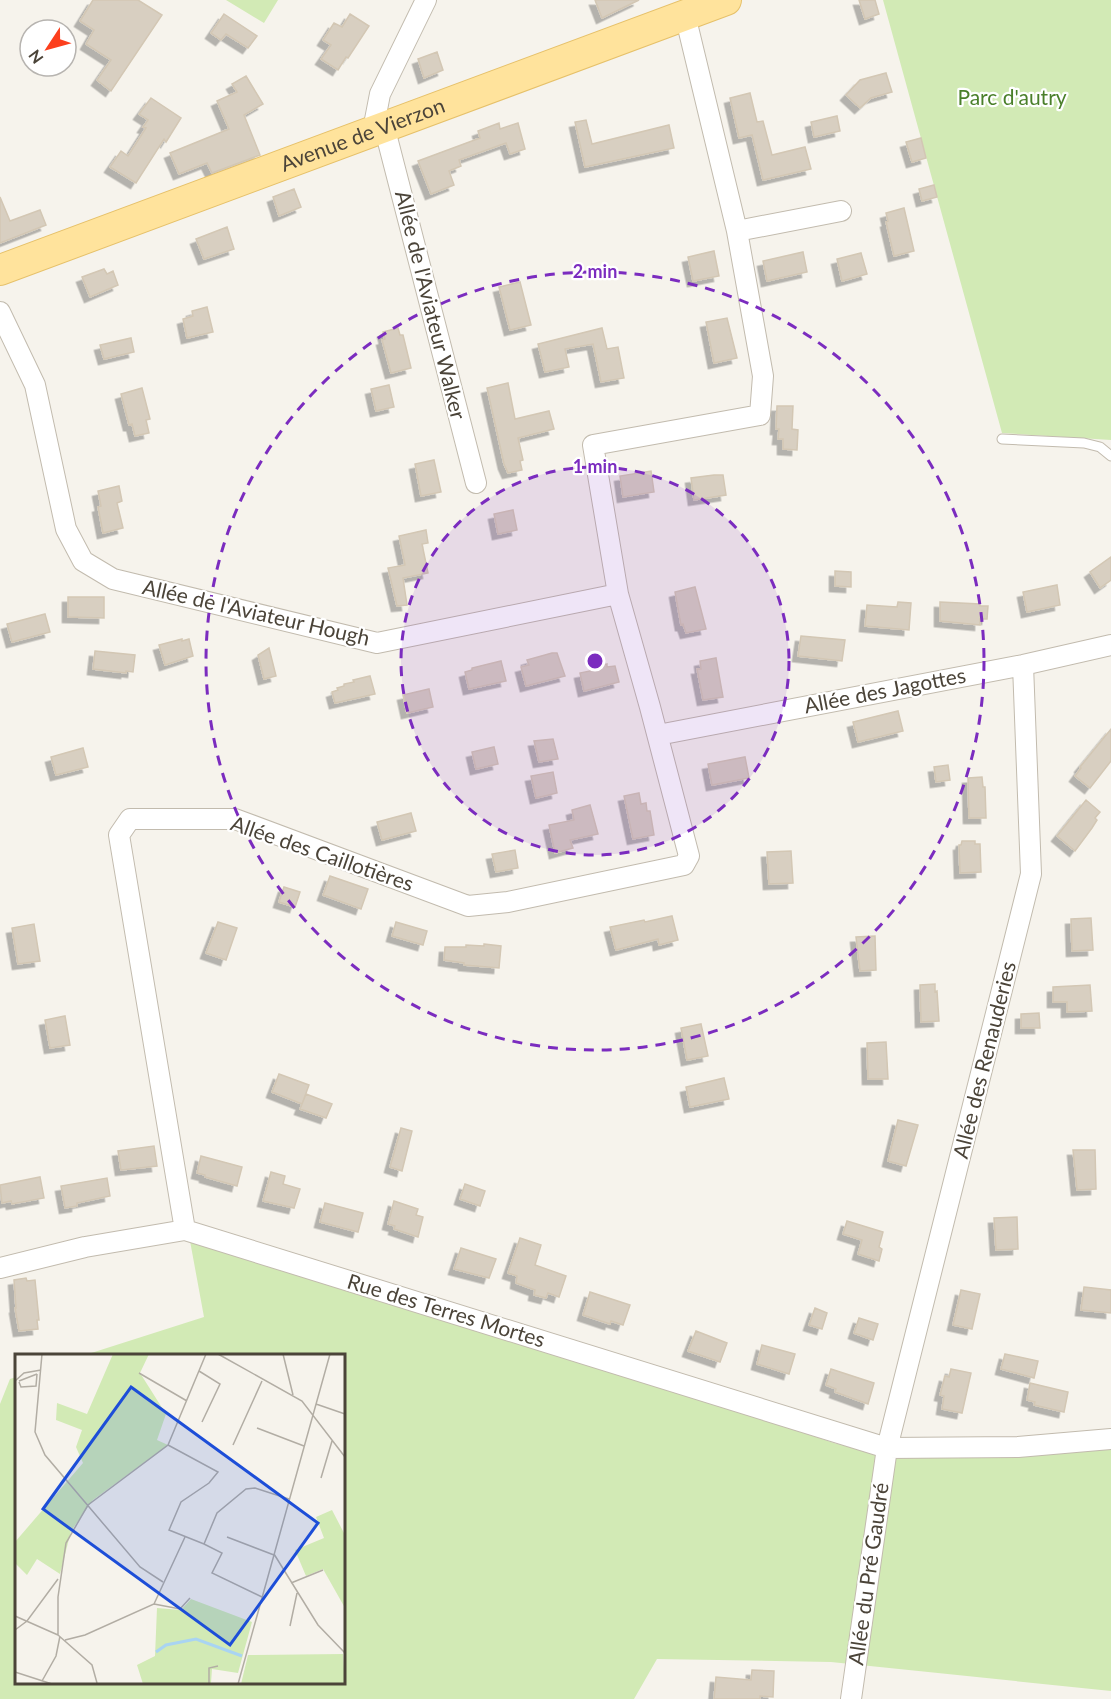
<svg xmlns="http://www.w3.org/2000/svg" width="1111" height="1699" viewBox="0 0 1111 1699" font-family="Lato,sans-serif">
	<defs>
		<filter id="shadow"><feDropShadow dx="-5.5" dy="5.5" stdDeviation="0" flood-color="#0004"/></filter>
	</defs>
	<rect width="100%" height="100%" fill="#f6f3ec"/>
	<path fill="#d2eab5" d="M226,0H278L264,23Z
		M883,0H1111V440L1002,433Z
		M188,1230L321,1271L837,1444L965,1451L1111,1438V1691L831,1662L657,1659L634,1699H0V1404L10,1379L16,1377V1682H344V1356L85,1355L204,1317Z"/>
	<path fill="#d8cfc1" stroke="#d3c7b4" stroke-width="1.5" filter="url(#shadow)" d="M93,0H138L162,15L111,91L97,80L111,60L86,44L94,30L80,21Z
		M595,0H639L602,18Z
		M859,0H875L879,14L865,19Z
		M224,14L257,36L248,48L226,34L221,40L211,33Z
		M350,14L369,26L348,58L346,57L338,70L321,59L331,45L323,40L334,23L342,27Z
		M437,52L443,70L424,78L418,59Z
		M886,73L892,92L871,98L860,108L846,95L860,80Z
		M246,76L263,104L244,115L260,155L212,173L207,163L179,174L170,153L229,129L217,101L237,92L232,84Z
		M750,93L757,122L763,121L772,155L805,147L811,169L763,180L752,135L739,138L730,98Z
		M151,98L181,118L166,142L164,139L136,183L110,167L121,151L128,156L146,128L143,127L148,120L139,114Z
		M837,116L840,131L814,137L811,122Z
		M586,120L592,144L669,125L674,148L585,167L575,122Z
		M499,123L500,129L518,123L525,149L510,154L506,143L459,160L461,166L449,171L454,185L431,194L418,161L480,138L478,131Z
		M921,138L926,158L912,162L906,142Z
		M934,185L937,197L922,201L919,189Z
		M294,189L301,207L279,216L273,197Z
		M0,197L10,221L40,210L46,225L0,243Z
		M904,208L914,251L894,256L886,222L888,221L886,213Z
		M227,227L234,249L204,259L196,239Z
		M714,251L719,276L693,281L688,257Z
		M803,252L807,272L767,281L763,261Z
		M861,253L867,274L842,281L837,259Z
		M104,269L107,274L113,271L118,285L90,297L82,277Z
		M520,282L531,325L510,330L499,287Z
		M207,307L213,332L187,338L183,319L193,316L192,311Z
		M727,318L737,358L714,363L706,322Z
		M398,328L400,335H403L411,368L391,373L382,340L385,339L383,332Z
		M602,328L607,349L618,347L624,378L601,382L593,344L565,349L569,367L545,372L538,344Z
		M131,338L134,352L104,359L100,345Z
		M508,383L515,419L549,411L554,429L518,438L523,460L520,461L522,470L508,473L504,464L487,388Z
		M389,385L394,407L376,411L371,389Z
		M142,388L150,419L146,420L149,433L135,436L132,424L129,425L121,394Z
		M777,406H793L792,429L798,430L797,450L783,449V439H778L779,429H776Z
		M434,460L441,492L421,496L415,464Z
		M651,471L654,492L623,497L620,476Z
		M714,475H723L726,495L694,500L691,478Z
		M119,486L122,501L117,503L123,528L103,533L98,507L101,506L98,491Z
		M513,510L517,530L498,534L494,514Z
		M426,530L428,543L422,544L428,573L403,578L407,605L397,606L388,568L405,565L399,536Z
		M1111,557V580L1100,588L1090,572Z
		M835,571L851,572V587L835,586Z
		M1057,585L1060,605L1027,612L1023,592Z
		M695,587L706,629L686,633L683,624L681,625L675,592Z
		M68,597H104V618L68,617Z
		M898,602L911,603L909,630L865,626L867,605L897,607Z
		M940,602L980,604V606H988L987,619H980V625L940,621Z
		M45,614L50,632L12,642L7,624Z
		M801,636L845,640L842,661L798,656Z
		M182,639V641L189,639L193,656L165,665L159,645Z
		M269,648L276,676L264,679L258,655Z
		M95,651L135,655L133,672L126,671V673L93,669Z
		M552,653H557L565,676L526,686L521,667L529,665L527,660Z
		M716,658L723,697L703,700L697,669H701L700,661Z
		M501,661L506,681L469,689L465,672L472,670V668Z
		M607,664V667L615,666L619,682L584,691L580,673L595,670V667Z
		M370,676L375,694L335,703L332,692L338,690L337,688L344,686V684L354,682L353,680Z
		M429,689L433,707L407,713L403,695Z
		M898,711L903,731L858,742L853,722Z
		M1111,729V761L1090,788L1075,776L1081,768L1080,767Z
		M553,739L558,759L539,762L534,741Z
		M494,747L498,764L476,769L472,752Z
		M83,748L88,767L56,775L51,757Z
		M745,757L749,778L712,785L708,764Z
		M948,765L950,780L936,782L934,767Z
		M553,772L557,793L536,798L531,776Z
		M982,777L983,787H985L986,818H969L968,778Z
		M639,793L641,804L646,803L647,811H650L654,835L633,839L624,796Z
		M1086,800L1100,812L1095,818L1097,820L1092,828L1075,851L1057,836Z
		M590,805L598,834L570,840L573,848L555,853L549,825L574,820L572,810Z
		M411,813L416,831L382,840L377,822Z
		M962,841H975V844H980L981,872L960,873L959,845H961Z
		M515,850L518,868L496,872L492,854Z
		M791,851L793,883L769,884L767,852Z
		M330,876L368,889L361,909L323,895Z
		M284,887L300,892L295,907L279,902Z
		M672,916L678,940L659,945L658,939L616,950L610,927L644,920L645,922Z
		M1091,918L1093,950L1072,951L1071,919Z
		M218,922L237,928L226,960L206,953Z
		M396,922L427,931L423,945L392,936Z
		M34,924L40,961L18,964L12,928Z
		M875,936L876,970L860,971L856,937Z
		M484,944L501,946L499,968L464,965V963L444,960L445,947H466V945L484,946Z
		M935,984V992L937,991L939,1021L921,1022L920,985Z
		M1090,985L1092,1011L1067,1012V1002H1053V987Z
		M1039,1013L1040,1028H1021V1014Z
		M65,1016L70,1045L50,1048L45,1020Z
		M701,1024L708,1056L687,1060L681,1028Z
		M886,1042L888,1079H868L867,1043Z
		M279,1074L309,1085L302,1104L272,1092Z
		M724,1078L729,1099L690,1107L686,1087Z
		M306,1094L332,1104L326,1118L300,1109Z
		M898,1120L918,1125L906,1166L888,1161Z
		M401,1128L412,1131L402,1171L390,1167Z
		M154,1146L157,1166L121,1170L118,1151Z
		M1073,1150H1095L1096,1189L1077,1190Z
		M201,1156L242,1167L237,1186L205,1177V1175L197,1173Z
		M271,1172L285,1176L283,1184L300,1189L294,1208L263,1201Z
		M40,1177L44,1198L12,1204L11,1201L2,1203L0,1185Z
		M107,1178L110,1196L77,1203V1206L65,1208L61,1186Z
		M465,1184L485,1191L480,1206L460,1199Z
		M394,1201L418,1209L416,1215L423,1217L418,1237L394,1229L395,1226L388,1224Z
		M325,1203L363,1213L358,1232L320,1222Z
		M1017,1217L1018,1249L996,1250L994,1218Z
		M847,1221L883,1232L879,1247L882,1249L879,1261L858,1254L862,1240L843,1234Z
		M520,1238L541,1245L535,1265L566,1276L559,1297L548,1293L546,1298L534,1295L535,1290L516,1283L517,1276L508,1273Z
		M461,1248L496,1259L489,1278L454,1269Z
		M26,1278L27,1281L35,1280L39,1320H37L38,1329L19,1331L15,1308H16L14,1280Z
		M1084,1287L1111,1290V1313L1081,1310Z
		M961,1290L980,1294L972,1329L953,1325Z
		M590,1292L630,1305L623,1325L611,1321L610,1324L583,1315Z
		M815,1308L827,1313L822,1329L809,1325Z
		M859,1318L878,1324L873,1340L854,1333Z
		M696,1331L727,1343L720,1362L688,1351Z
		M762,1345L795,1354L789,1374L757,1364Z
		M1005,1354L1038,1361L1034,1378L1001,1369Z
		M831,1369L874,1383L868,1404L835,1392L836,1389L826,1385Z
		M951,1369L971,1373L962,1413L942,1409L944,1396L940,1395L945,1376L949,1377Z
		M1030,1383L1068,1392L1064,1412L1034,1405L1035,1402L1027,1400Z
		M752,1670L774,1671L773,1697L760,1696V1699H714L716,1677L751,1680Z"/>
	<g fill="none" stroke-linecap="round" stroke-linejoin="round">
		<defs>
			<path id="service" d="M1002,439L1084,443L1100,447L1111,456"/>
			<path id="minor" d="M384,126L476,483
				M373,130L380,94L426,0
				M737,231L841,211
				M0,312L35,385L66,529L83,561L113,579L377,643L618,594L650,707L689,856L684,865L508,902L468,906L235,819H130L119,835L185,1230
				M618,594L593,445L760,415L763,376L737,231L685,15
				M658,735L1023,665L1111,645
				M0,1268L85,1247L185,1230L887,1448L1018,1447L1111,1439
				M851,1699L887,1448L1031,874L1023,665"/>
			<g id="primary">
				<path id="s1" d="M0,270L726,0"/>
			</g>
		</defs>
		<use href="#service" stroke="#c2bbae" stroke-width="11"/>
		<use href="#minor" stroke="#c2bbae" stroke-width="22"/>
		<use href="#primary" stroke="#e6c16a" stroke-width="32"/>
		<use href="#service" stroke="#fff" stroke-width="9"/>
		<use href="#minor" stroke="#fff" stroke-width="20"/>
		<use href="#primary" stroke="#ffe39c" stroke-width="30"/>
	</g>
	<circle cx="595" cy="661" r="194" fill="#7b2cbf" fill-opacity=".12"/>
	<g fill="none" stroke="#7b2cbf" stroke-width="3" stroke-dasharray="10 8">
		<circle cx="595" cy="661" r="194"/>
		<circle cx="595" cy="661" r="389"/>
	</g>
	<g text-anchor="middle" stroke-width="4.5" stroke-linejoin="round" paint-order="stroke">
		<g font-size="21" fill="#4a7f2a" stroke="#fff">
			<text x="1012" y="105">Parc d'autry</text>
		</g>
		<g font-size="21" fill="#4b4439" stroke="#fff">
			<text dy="7" stroke="none"><textPath href="#s1" startOffset="387">Avenue de Vierzon</textPath></text>
			<text transform="translate(430 305) rotate(76)" y="7">Allée de l'Aviateur Walker</text>
			<text transform="translate(256 613) rotate(13)" y="7">Allée de l'Aviateur Hough</text>
			<text transform="translate(885 691) rotate(-11)" y="7">Allée des Jagottes</text>
			<text transform="translate(322 854) rotate(19)" y="7">Allée des Caillotières</text>
			<text transform="translate(985 1060) rotate(-76)" y="7">Allée des Renauderies</text>
			<text transform="translate(446 1311) rotate(17)" y="7">Rue des Terres Mortes</text>
			<text transform="translate(869 1574) rotate(-82)" y="7">Allée du Pré Gaudré</text>
		</g>
	</g>
	<g transform="translate(15 1354)">
		<rect width="330" height="330" fill="#f6f3ec"/>
		<path d="M98,0H134L125,19L151,60L142,86L153,91L78,146L56,177L45,220L22,205L12,221L0,209V188L68,109L61,93L67,76L41,66L42,49L72,60ZM317,156L330,181V254L308,215L291,222L280,196L309,184L301,163ZM176,245L237,268L223,319L197,315L196,329L128,330L122,311L140,302L142,254L166,256ZM328,300L330,330H226L233,301Z" fill="#d2eab5"/>
		<path fill="none" stroke="#a9d4f2" stroke-width="3" d="M141,298L151,291L181,285L227,302"/>
		<path fill="none" stroke="#b2ada4" stroke-width="1.5" d="M27,0L20,78L30,101L125,213L148,228M203,0L287,47L330,103M268,0L278,41M184,17L205,30L187,68M124,19L172,47M0,27L9,19L26,16M4,27L22,20M4,28L6,33L21,32L22,20M301,50L330,60M242,74L289,92M153,91L203,118L194,129L166,148L154,176L189,190L202,159L231,135L240,134L274,145M218,91L247,27M306,124L317,87M212,183L259,201M189,190L207,199L197,219L247,243M259,200L303,271L330,299M276,229L308,216M139,250L165,255L175,244M0,262L43,281M275,272L282,239M0,276L12,267L43,225M50,286L70,281L139,250L170,183M0,318L37,330M27,327L41,302L45,282M82,329L77,311L43,281V243L51,189L73,151L153,91L191,0M194,330V314L203,312M223,330L315,0"/>
		<path fill="#1d4ed8" fill-opacity="0.15" stroke="#1d4ed8" stroke-width="3" d="M116,33L303,169L215,291L28,155Z"/>
		<rect width="330" height="330" fill="none" stroke="#4b4439" stroke-width="3"/>
	</g>
	<circle cx="595" cy="661" r="9" fill="#7b2cbf" stroke="#fff" stroke-width="3"/>
	<g font-size="18" text-anchor="middle" font-weight="bold" fill="#7b2cbf" stroke="#fff" stroke-width="4.5" stroke-linejoin="round" paint-order="stroke">
		<text x="595" y="278">2 min</text>
		<text x="595" y="473">1 min</text>
	</g>
	<g transform="translate(48 48) rotate(234)"><circle r="28" fill="#ffffff" stroke="#b7b4b0" stroke-width="1.5"/>
	<path d="M0-4.5L10 22L0 15L-10 22Z" fill="#fc3f1d"/>
	<text y="-9" font-size="16" font-weight="bold" text-anchor="middle" fill="#4b4439">N</text>
	</g>
</svg>
